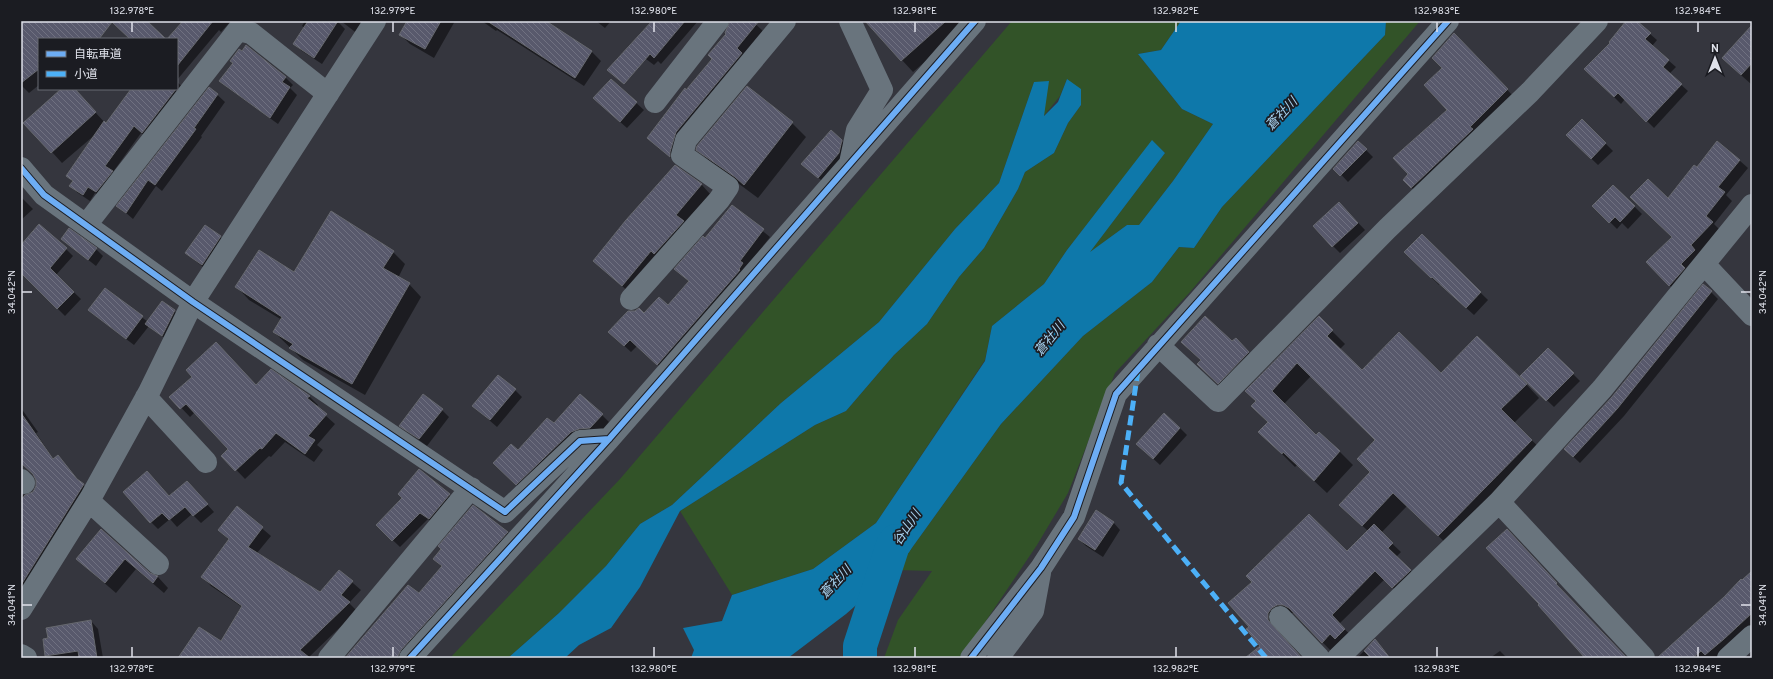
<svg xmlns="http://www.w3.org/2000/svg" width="1773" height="679" viewBox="0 0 1773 679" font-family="Overpass,'Noto Sans JP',sans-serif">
	<defs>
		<pattern id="building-back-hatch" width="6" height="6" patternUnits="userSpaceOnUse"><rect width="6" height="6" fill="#58596c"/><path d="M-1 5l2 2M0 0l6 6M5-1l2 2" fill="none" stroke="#707181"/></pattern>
	</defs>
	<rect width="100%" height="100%" fill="#35363e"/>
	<path fill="#325328" d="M1012,21H1181L1161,50L1138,54L1182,109L1213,124L1173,181L1139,225H1127L1089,253L1165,153L1152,141L1067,250L1044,284L992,326L985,360L876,523L813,569L732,595L680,511L815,425L846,411L894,355L927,324L959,277L984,248L1018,189L1025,172L1054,153L1068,123L1081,105L1067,79L1060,96L1043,117L1034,82L999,183L955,229L879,322L781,403L672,505L640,524L606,566L559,613L508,658H450L620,479Z
		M1386,21H1420L1190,292L1115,373L1068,493L1037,545L971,643L959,658H884L898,620L932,571L896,570L1001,424L1083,336L1152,282L1179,247L1194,248L1222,207L1385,35Z"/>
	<path fill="#0e78aa" d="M1181,21H1386L1385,35L1222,207L1194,248L1179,247L1152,282L1083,336L1001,424L896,570L846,614L788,658H691L694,650L683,628L722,621L732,595L813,569L876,523L985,361L992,326L1044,284L1067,250L1152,140L1165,153L1090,252L1127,225H1139L1173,181L1213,124L1182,109L1138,54L1161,50Z
		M1067,79L1081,89V105L1068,123L1054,153L1025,172L1018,189L984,248L959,277L927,324L894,355L846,411L815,425L680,511L640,587L611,628L579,645L565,658H508L559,613L606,566L640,524L672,505L781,403L879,322L955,229L999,183L1034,82L1049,81L1044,116L1058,102Z"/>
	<path fill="#0007" d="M21,21H79L102,39H39V85L29,93L21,85Z
		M184,21H231L221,32L219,30L177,80V39H168Z
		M305,21H337L345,29L322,64L302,51L294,44L305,28L302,26Z
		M341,21H375L363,38Z
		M409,21H455L434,58L410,44L401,35Z
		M482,21H544L592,52L601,61L584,86L497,30L496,31Z
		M596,21H611L605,28Z
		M654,21H698L661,64L658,61L654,65L638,53Z
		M731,21H752L763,31L676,162L648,138L713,59L727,34Z
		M866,21H972L913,72Z
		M1627,21H1635L1657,40L1652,46L1676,67L1669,74L1688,91L1654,128L1625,99L1621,104L1586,69L1611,43Z
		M1752,26V83L1751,84L1733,68Z
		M1461,41L1514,97L1419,195L1404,180L1410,174L1448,110L1443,68Z
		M234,63L285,77L293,85L290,88L297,95L278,124L228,88L221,81Z
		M611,80L644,110L627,128L602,106Z
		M177,82L187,91L150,139L141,133L113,172L119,178L103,199L95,193L90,201L78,193L71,186L73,182L67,176L97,133L62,163L52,152L62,89H74L106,124L137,89H177Z
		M210,88L225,102L201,136L202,137L162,191L156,186L133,219L118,206Z
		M1582,120L1613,151L1598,165L1567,135Z
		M792,123L806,137L758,198L712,164L697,149Z
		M841,141L849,148L826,184L810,171Z
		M1358,142L1373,157L1348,182L1335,168Z
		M1739,160L1748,168L1726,195L1732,201L1714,224L1721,231L1678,294L1647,262L1673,237L1668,200L1697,168Z
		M675,167L702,185L710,194L631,294L594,261Z
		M1613,186L1642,214L1628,229L1622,223L1617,229L1594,206Z
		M21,197L33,209L21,220Z
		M732,206L770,237L665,371L637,346L631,352L617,339L644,314L668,307L689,281L676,269L706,239Z
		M1346,210L1365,230L1340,253L1333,246Z
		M1422,236L1488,300L1474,315L1440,284L1439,285L1406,252Z
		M220,237L227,244L209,272L186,253Z
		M62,239L96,249L103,256L96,266Z
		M21,245L66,249L73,256L56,275L81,299L65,316L21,272Z
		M393,252L405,264L398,278L409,284L421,297L365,395L303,360L274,332L282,320L249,300L237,287Z
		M105,289L148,322L174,311L182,318L170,342L149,326L134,345L97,317L89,310Z
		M1711,292L1718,299L1624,416L1580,463L1565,449Z
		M1319,318L1345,344L1339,350L1362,372L1441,374L1526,384L1539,398L1514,423L1545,453L1452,549L1407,506L1381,533L1401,552L1396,557L1419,579L1401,596L1385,579L1339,624L1356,640L1331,651L1294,613H1286L1276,622V629L1301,658H1246L1262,646L1250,627L1229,603L1347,553L1368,531L1354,518L1371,472L1376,440L1311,376L1284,404L1316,436L1340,452L1353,465L1327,493L1297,465L1295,467L1273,445L1269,422L1257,401Z
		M1236,339L1255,359L1225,390L1205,371Z
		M1548,349L1580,381L1554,407L1522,376Z
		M256,387L309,396L318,405L316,407L335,424L317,445L323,450L314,462L285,442L271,457L269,456L245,479L223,456L230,450L195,412L190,417L171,397Z
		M515,390L522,397L497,427L473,406Z
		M21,408L38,432L36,433L54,460L91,492L21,604V495L26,496L63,523L37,485L35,476L21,461Z
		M442,410L449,417L427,446L400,426Z
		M602,415L609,422L598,435L523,491L494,463L518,451L554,425Z
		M1180,428L1187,435L1160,465L1145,451Z
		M187,482L214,512L201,523L192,514L177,527L170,519L158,529L151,522L169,497Z
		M449,495L456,502L436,526L428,519L400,547L377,525Z
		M237,507L271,536L257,553L320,593L339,571L361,590L349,603L357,611L308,658H180L221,642L242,607L211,586L203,577L229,540L219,530Z
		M1113,522L1120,530L1103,557L1086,546L1079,539Z
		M101,531L149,574L158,577L168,588L164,593L136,569L116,593L88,569L78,559Z
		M507,532L516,540L409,658H347L419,595L442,567L434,559Z
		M1514,538L1563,591L1562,592L1626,658H1590Z
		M1752,572V626L1716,658H1659Z
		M91,621L98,629L103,658H48L46,656L44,640Z
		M1375,640L1391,658H1357Z
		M1500,651L1507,658H1490Z"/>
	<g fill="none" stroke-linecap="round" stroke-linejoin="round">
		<path stroke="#0e78aa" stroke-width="34" d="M860,658V646L893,545L896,541"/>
	</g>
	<path fill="url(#building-back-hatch)" stroke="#66686e" d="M21,21H147L166,39H130L112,22L99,39H39V69L21,83Z
		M183,21H213L177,66V39H167Z
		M308,21H338L314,58L293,44Z
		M407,21H441L425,49L399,35Z
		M487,21H546L592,51L575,78Z
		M652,21H685L654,58L650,54L624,84L607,70Z
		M730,21H759L737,48L742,53L676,132L670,152V157L647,138L685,88L686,90L712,59L708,55L726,34L725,33Z
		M865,21H946L901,61Z
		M1626,21H1637L1651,33L1645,39L1669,60L1663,67L1682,84L1646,122L1618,93L1614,97L1584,69L1610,43L1609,42Z
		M1752,25V63L1741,75L1722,58Z
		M1454,33L1508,89L1470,127L1473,129L1411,188L1403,180L1408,174L1393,158L1447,110L1424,85L1442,68L1432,58Z
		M246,45L286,77L282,82L290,87L270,118L219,81L233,63L230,61L239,49L242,51Z
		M611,79L637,102L620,122L593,98Z
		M747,86L793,122L744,185L735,177L696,150L697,146Z
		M209,87L218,94L194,128L196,129L155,185L148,180L126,213L116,206Z
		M61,89H75L96,112L51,153L23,123Z
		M131,89H176L142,133L134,126L105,166L113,171L96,192L88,187L83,195L69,186L73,181L66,176L104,121L106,123Z
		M1582,119L1606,143L1591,159L1566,135Z
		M831,130L842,140L839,153L818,178L801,164Z
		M1358,141L1367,149L1340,176L1333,169Z
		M1717,141L1740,160L1718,187L1725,192L1706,216L1713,222L1691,245L1695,250L1681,264L1685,268L1669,286L1646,262L1672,237L1630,197L1648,179L1668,198L1694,165L1697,167Z
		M675,165L702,184L676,215L684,221L654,254L651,251L622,286L593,261L626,220Z
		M1613,185L1635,206L1620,222L1615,217L1609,223L1592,206Z
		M1339,202L1358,223L1332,247L1313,226Z
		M732,205L764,229L740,261L743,263L739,269L740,270L657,365L630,340L624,346L608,332L628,311H635L639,308L644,313L659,297L668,305L689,281L674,269L703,236L705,238Z
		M331,211L394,251L383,268L410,283L352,384L289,348L293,344L273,332L282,317L235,287L259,250L294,272Z
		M39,224L67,248L50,268L74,292L57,309L21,273V245Z
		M205,225L221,236L202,265L185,253Z
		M69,228L97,248L88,260L61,239Z
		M1422,234L1481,292L1466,308L1432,277L1431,278L1404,252Z
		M1703,284L1712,291L1617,409L1573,457L1564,449L1612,397Z
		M105,288L143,316L126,339L88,310Z
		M162,301L175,310L162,336L145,324Z
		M1205,316L1232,341L1236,338L1249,352L1218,384L1197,364L1201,360L1181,342Z
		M1319,316L1333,330L1327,336L1362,370L1399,332L1441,373L1477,336L1527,384L1501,409L1532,440L1438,536L1393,493L1362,526L1339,505L1370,472L1357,459L1375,440L1297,363L1272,391L1316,435L1319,432L1340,451L1314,481L1283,452L1282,454L1258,432L1268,422L1251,406L1256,401L1245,391Z
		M216,342L256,385L271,369L310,396L307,398L327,414L308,436L315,440L305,454L276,433L262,449L260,448L235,471L221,456L228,449L186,404L180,409L169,397L192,377L186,370Z
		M1548,348L1574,373L1546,401L1520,376Z
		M498,375L516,389L490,420L472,406Z
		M423,394L443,409L419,439L399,426Z
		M580,394L603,414L590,428L579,429L571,432L516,485L493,463L511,444L518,450L547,418L554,423Z
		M21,413L53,459L58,455L77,479L84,484L21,585V500L25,495L33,492L36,486V480L33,474L21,463Z
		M1164,413L1180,428L1153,459L1136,444Z
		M419,469L450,494L429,519L420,513L392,541L376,525L402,498L398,494Z
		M147,471L169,496L187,481L208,504L193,516L185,507L169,520L162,513L150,523L123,492Z
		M473,505L508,532L401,650L397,658H345L408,585L419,593L442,566L433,559L441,549L438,546Z
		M237,506L263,527L248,547L320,592L339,570L353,581L341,595L350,602L300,650L310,658H178L199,627L221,641L242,606L201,577L229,539L218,530Z
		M1096,510L1114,522L1095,550L1078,539Z
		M1309,514L1347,551L1374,524L1393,543L1388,548L1411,570L1392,588L1375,571L1332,615L1345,629L1335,639L1330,634L1322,643L1289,608L1283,605H1277L1272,608L1268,613V620L1302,658H1245L1260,646L1246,629L1249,627L1228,603L1252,582L1246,576Z
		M101,529L150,573L158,576L153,583L125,559L105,583L76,559Z
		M1507,529L1557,583L1556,584L1627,658H1585L1538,605L1539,604L1486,548Z
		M1752,571V613L1724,639L1705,655L1701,651L1693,658H1657L1724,597L1741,579L1742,580Z
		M91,620L97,658H79L78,651L45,656L43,639L48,638L46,628Z
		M1375,639L1390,658H1371L1364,651Z"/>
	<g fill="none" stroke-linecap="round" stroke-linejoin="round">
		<path stroke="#69747d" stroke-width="22" d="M655,102L718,21
			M850,163L857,130L882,90L850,21
			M21,168L44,195L193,302L505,512L580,441L609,439
			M86,225L238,30L251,33L328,94
			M1704,264L1752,315
			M631,299L719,200L728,187L682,155L686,140L785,21
			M1158,345L1218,401L1387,229L1530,92L1597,21
			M146,397L206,462
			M21,480L24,483
			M89,501L158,564
			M1499,502L1644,658
			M21,609L91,497L149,392L193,302L375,21
			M1280,617L1319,658
			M21,655L26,658
			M329,658L471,488
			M410,658L609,439L975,21
			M971,658L1041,568L1074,517L1116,394L1448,21
			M998,658L1033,611L1040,573
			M1338,658L1499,502L1602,389L1752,205
			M1728,658L1752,636"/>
		<path stroke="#4cb0f7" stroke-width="5" stroke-dasharray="10 5" stroke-linecap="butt" d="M1138,371L1121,483L1266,658"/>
		<defs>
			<path id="cycleway" d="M21,168L44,195L193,302L505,512L580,441L609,439
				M410,658L609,439L975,21
				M971,658L1041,568L1074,517L1116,394L1448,21"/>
		</defs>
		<use href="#cycleway" stroke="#1b1c22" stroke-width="8"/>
		<use href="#cycleway" stroke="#6dadf4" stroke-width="6"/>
	</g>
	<path fill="none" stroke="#dfe1ea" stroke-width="1.5" d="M132,22V32M393,22V32M654,22V32M915,22V32M1176,22V32M1437,22V32M1698,22V32M22,292H32M1741,292H1751M22,605H32M1741,605H1751M132,647V657M393,647V657M654,647V657M915,647V657M1176,647V657M1437,647V657M1698,647V657"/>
	<g text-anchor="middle" stroke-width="3.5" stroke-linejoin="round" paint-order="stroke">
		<g font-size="13" font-style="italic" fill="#a6d1ee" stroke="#1b1c22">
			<text transform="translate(1281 113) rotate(-47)" y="5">蒼社川</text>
			<text transform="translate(1049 338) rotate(-51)" y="5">蒼社川</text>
			<text transform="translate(906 527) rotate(-56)" y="5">谷山川</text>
			<text transform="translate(835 581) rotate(-47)" y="5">蒼社川</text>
		</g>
	</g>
	<rect width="1773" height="679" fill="none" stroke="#1b1c22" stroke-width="44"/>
	<rect x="38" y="38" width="140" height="52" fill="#1b1c22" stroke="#696b72"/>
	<rect x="46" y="51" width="20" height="6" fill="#6dadf4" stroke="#696b72"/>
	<text x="74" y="58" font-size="12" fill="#dfe1ea">自転車道</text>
	<rect x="46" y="71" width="20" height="6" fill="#4cb0f7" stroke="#696b72"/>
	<text x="74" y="78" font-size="12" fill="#dfe1ea">小道</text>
	<g transform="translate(1715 58)" stroke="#1b1c22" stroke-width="3" paint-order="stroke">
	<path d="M0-3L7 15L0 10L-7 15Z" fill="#dfe1ea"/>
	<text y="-6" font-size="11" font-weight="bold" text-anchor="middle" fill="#dfe1ea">N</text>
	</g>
	<rect x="22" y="22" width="1729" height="635" fill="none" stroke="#dfe1ea" stroke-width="1.5"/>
	<g font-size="10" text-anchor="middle" fill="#dfe1ea">
		<text x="132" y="14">132.978°E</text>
		<text x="393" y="14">132.979°E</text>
		<text x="654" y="14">132.980°E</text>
		<text x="915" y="14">132.981°E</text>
		<text x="1176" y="14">132.982°E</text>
		<text x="1437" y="14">132.983°E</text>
		<text x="1698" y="14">132.984°E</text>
		<text transform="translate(11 292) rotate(-90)" y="4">34.042°N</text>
		<text transform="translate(1762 292) rotate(-90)" y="4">34.042°N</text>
		<text transform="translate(11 605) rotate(-90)" y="4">34.041°N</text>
		<text transform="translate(1762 605) rotate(-90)" y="4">34.041°N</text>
		<text x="132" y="672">132.978°E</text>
		<text x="393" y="672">132.979°E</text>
		<text x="654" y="672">132.980°E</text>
		<text x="915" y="672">132.981°E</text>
		<text x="1176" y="672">132.982°E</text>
		<text x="1437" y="672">132.983°E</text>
		<text x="1698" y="672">132.984°E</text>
	</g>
</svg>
